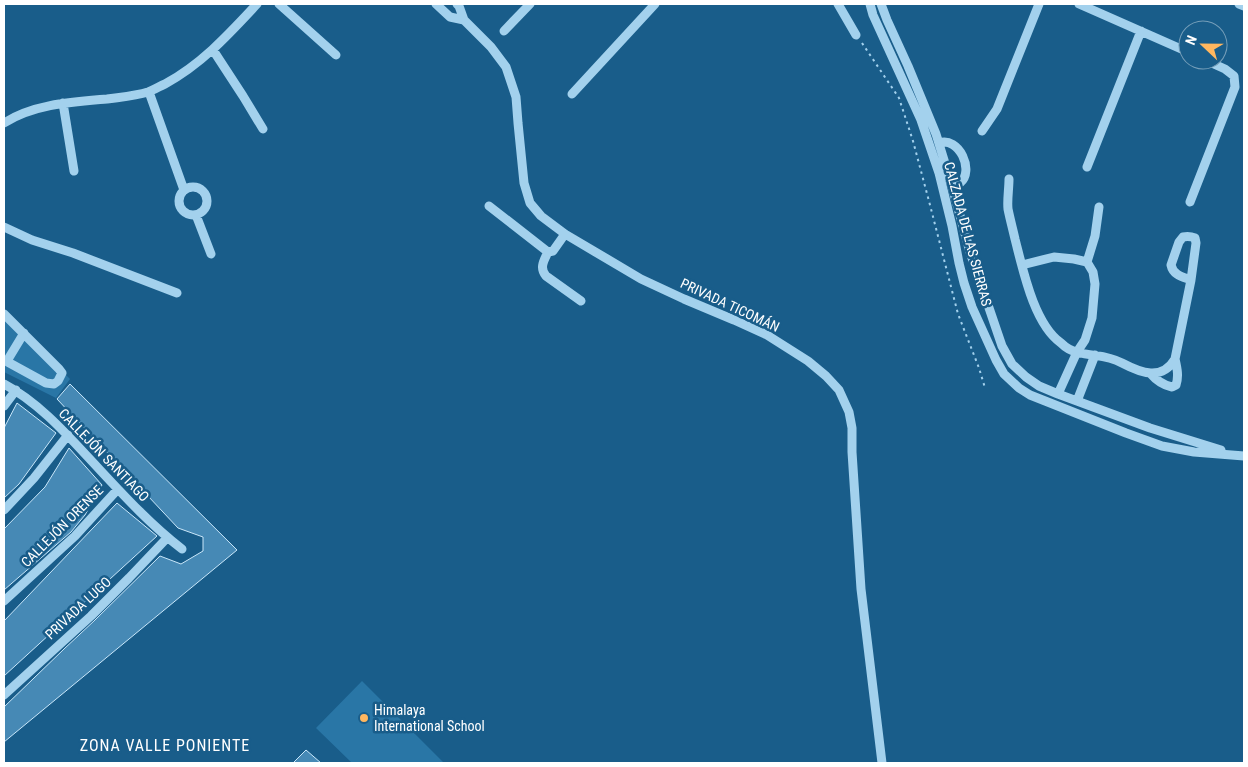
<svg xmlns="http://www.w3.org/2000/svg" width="1248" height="767" viewBox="0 0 1248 767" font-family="'Roboto Condensed',sans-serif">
	<rect width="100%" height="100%" fill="#195d8a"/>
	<path fill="#2976a6" d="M4,313L70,379L56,398L4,372Z
		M362,681L444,763H352L316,728Z"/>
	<path fill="#4689b5" stroke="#c9e7fa" d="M70,384L237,550L4,742V707L64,649L95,620L160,556L181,564L203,551V537L178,528L57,399Z
		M17,403L56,433L19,484L4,498V428Z
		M69,448L102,485L85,515L71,532L4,590V529L45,487Z
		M117,503L157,536L4,676V621Z
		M306,750L321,763H293Z"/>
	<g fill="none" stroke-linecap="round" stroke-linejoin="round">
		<path stroke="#a3d1ed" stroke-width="2" stroke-dasharray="2.5 4" stroke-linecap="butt" d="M862,43L899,98L913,141L930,205L958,314L979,368L985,388"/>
		<path stroke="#a3d1ed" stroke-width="9" d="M279,4L336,55
			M436,4L450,17L464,20
			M457,4L459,6L464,20L491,47L506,67L516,97L518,123L524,183L530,203L541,216L565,234L641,279L684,299L734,320L767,335L808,361L826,376L839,390L849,412L852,428V452L861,589L882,763
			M838,4L856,35
			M870,4L873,15L921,120L939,173L952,226L959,263L964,283L972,307L996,360L1004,374L1019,388L1030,395L1126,433L1162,446L1194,452L1244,456
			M881,4L887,20L908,66L936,134L952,186L970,252L1002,346L1012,364L1026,377L1039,386L1058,394L1150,428L1221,450
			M1079,4L1188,52
			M1239,4L1244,6
			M504,31L530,4
			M213,50L243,96L263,129
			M149,92L184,190
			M572,94L655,4
			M63,103L74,171
			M4,123C34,104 72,102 107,99C121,97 135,96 148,92C154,90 160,86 165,84C202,64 229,34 257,4
			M982,131L997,109L1039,4
			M939,143C959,136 975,171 960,183C957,184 955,185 952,186
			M1087,167L1141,31
			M1009,179C1009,189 1007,200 1008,209C1010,219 1013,230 1015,239C1023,270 1034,324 1061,343C1065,347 1072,351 1077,352C1094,357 1105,354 1122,363C1141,373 1162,381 1175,359L1191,280L1196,243L1195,238C1190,236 1188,236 1183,237L1179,242L1171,265C1173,275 1183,277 1191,280
			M179 201a14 14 0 1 1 28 0a14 14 0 1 1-28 0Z
			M1190,202L1235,87L1234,76L1225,69L1205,60
			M489,206L548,252L553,251L565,234
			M196,215L211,254
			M4,227L32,240L73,253L177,293
			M548,252C544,260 539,268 546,276L581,301
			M1087,262L1095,236L1099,207
			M1022,265L1054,257L1074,259L1087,262L1093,272L1095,284L1092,318L1085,340L1077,352L1058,394
			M4,314L59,369L62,373L58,381L54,384L46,383L4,360
			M7,361L24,333
			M1150,373C1156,380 1162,385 1172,387L1176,385C1179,376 1177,368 1175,359
			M4,384C36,401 62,429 87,456C117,488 147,522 182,549
			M1077,401L1095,355
			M4,406L16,390
			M4,510L34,478L68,435
			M4,601L75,536L118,489
			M4,695L91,616L129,578L167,538"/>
	</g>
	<circle fill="#ffb75f" stroke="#195d8a" stroke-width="2" cx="364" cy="718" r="5"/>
	<g text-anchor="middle" stroke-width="5" stroke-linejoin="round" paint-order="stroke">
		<g font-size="14" fill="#fff" stroke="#195d8a">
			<text transform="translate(968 234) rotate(75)" y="5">CALZADA DE LAS SIERRAS</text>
			<text transform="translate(730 305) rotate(25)" y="5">PRIVADA TICOMÁN</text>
			<text transform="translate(104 455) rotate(46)" y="5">CALLEJÓN SANTIAGO</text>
			<text transform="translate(62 526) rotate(-45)" y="5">CALLEJÓN ORENSE</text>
			<text transform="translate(78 608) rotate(-43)" y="5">PRIVADA LUGO</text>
		</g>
		<g font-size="14" fill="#fff" stroke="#195d8a" text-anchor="start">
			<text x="374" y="715">Himalaya<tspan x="374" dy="16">International School</tspan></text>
		</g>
		<g font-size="16" letter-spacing="1" fill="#fff" stroke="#195d8a">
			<text x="165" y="751">ZONA VALLE PONIENTE</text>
		</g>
	</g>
	<rect width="1248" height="767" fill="none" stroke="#ffffff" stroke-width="10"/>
	<g transform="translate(1203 45) rotate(292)"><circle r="24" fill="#195d8a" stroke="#759eb9"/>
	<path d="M0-4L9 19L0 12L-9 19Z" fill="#ffb75f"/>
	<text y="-8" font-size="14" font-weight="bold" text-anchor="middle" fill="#ffffff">N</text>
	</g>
</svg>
